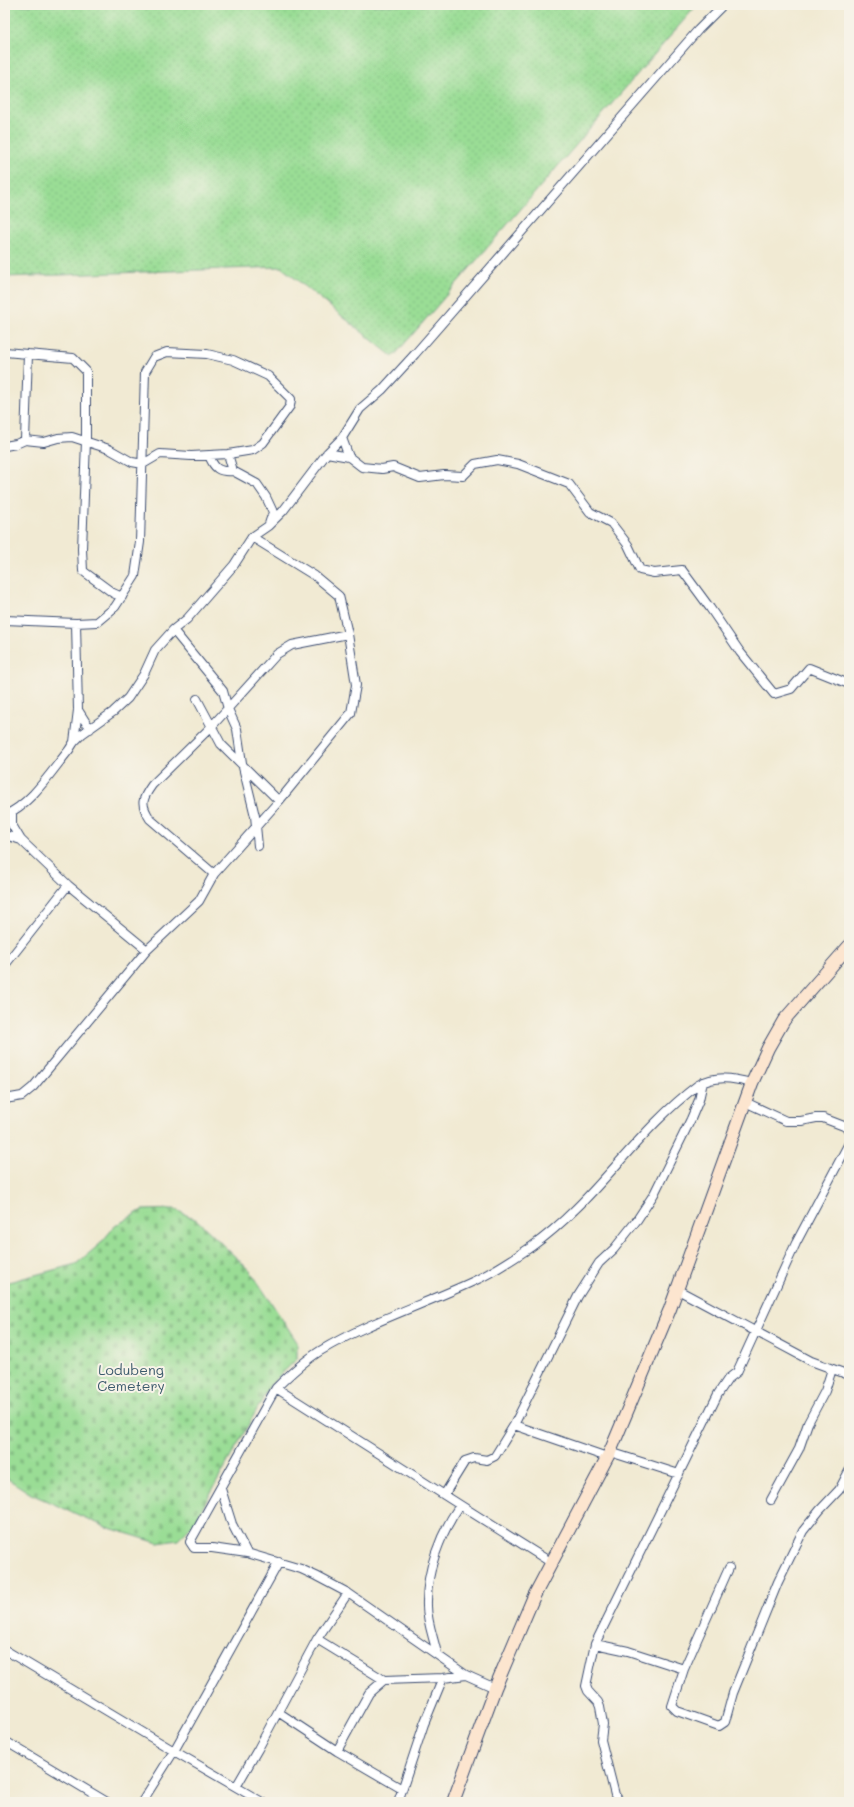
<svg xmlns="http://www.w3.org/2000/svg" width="854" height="1807" viewBox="0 0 854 1807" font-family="Mali,sans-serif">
	<defs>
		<pattern id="grass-dots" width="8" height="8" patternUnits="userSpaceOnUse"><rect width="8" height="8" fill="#9add95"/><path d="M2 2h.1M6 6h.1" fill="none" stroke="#84be83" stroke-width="1.8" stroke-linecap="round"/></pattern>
		<pattern id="cemetery-stones" width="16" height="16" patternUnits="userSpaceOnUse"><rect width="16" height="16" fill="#9add95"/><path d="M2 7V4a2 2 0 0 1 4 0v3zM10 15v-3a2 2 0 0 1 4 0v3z" fill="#84be83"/></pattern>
	</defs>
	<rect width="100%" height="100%" fill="#f7f3e8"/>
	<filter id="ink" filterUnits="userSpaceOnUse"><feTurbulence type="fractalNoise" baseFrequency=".025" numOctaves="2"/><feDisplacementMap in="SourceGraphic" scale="8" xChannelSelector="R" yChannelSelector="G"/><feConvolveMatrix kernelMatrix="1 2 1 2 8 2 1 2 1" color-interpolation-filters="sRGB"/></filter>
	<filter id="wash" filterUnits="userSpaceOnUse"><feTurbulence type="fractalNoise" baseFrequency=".012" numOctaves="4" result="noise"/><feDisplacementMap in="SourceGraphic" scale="16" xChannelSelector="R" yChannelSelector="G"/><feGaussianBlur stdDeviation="0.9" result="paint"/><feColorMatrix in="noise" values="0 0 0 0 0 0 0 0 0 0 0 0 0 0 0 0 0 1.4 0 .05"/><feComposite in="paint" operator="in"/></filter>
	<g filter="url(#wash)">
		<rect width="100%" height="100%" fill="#f1ead3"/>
		<path fill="url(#grass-dots)" stroke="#5a867a" d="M5,5H697L393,357L281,267L5,277Z"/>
		<path fill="url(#cemetery-stones)" stroke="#5a867a" d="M174,1209L197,1220L251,1272L297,1342V1359L271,1384L193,1525L178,1540L158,1543L106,1527L31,1494L5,1477V1283L76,1264L100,1244L115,1226L142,1210Z"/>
	</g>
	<g filter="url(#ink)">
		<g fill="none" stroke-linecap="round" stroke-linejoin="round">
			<defs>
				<path id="street" d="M5,352L73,358L86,371V441L82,549L83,571L113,593L122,597
					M342,438L349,457
					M5,446L16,444L25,440L28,354
					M327,453L349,457L362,467L382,469L393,467L420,478L444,475L463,476L475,464L497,460L518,464L569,484L590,512L611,523L628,545L640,570L654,573L682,570L710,608L740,652L774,694L791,689L809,668L849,684
					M228,454L233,471L257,484L266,497L273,512L269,524
					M209,455C214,469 219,472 233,471
					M5,620L76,623L97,622L115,607L135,576L140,542L145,372L154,357L167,352L207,354L233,360L268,376L291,399L290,406L263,443L253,450L228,454L191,456L160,454L143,464L132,462L109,449L72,437L58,438L44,442L25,440
					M173,630L223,691L228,709L237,729L242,763L255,816L258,846
					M197,699L221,744L279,801
					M78,710L90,729
					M74,742L78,710L76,623
					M12,812V825L21,840
					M5,815C32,803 50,773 69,750L74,742L82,734L113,712L128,698L144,674L155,650L173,630L187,619L234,565L252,537L268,526L283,511L327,453L342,438L360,409L382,390L415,354L698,30L723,5
					M5,835L21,840L68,885L147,950
					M214,874L150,819C140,804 142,799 152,785L212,726L277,654L292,645L348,634
					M5,965L68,885
					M5,1099L22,1096L33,1087L147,950L199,901L214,874L279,801L351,713L356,685L348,634L339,596L315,576L252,537
					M745,1102L786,1121H801L816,1118H823L849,1128
					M678,1290L811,1361L849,1375
					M276,1388L460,1505C440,1534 426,1571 427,1606C427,1622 434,1639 437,1654
					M514,1425L607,1457
					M610,1452L679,1474
					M221,1489L232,1524L247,1553
					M444,1495L465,1461L474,1458L487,1460L495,1456L514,1425L578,1296L599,1263L614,1249L637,1220L654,1194L691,1119L699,1100L703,1082
					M771,1500L799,1449L808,1423L825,1391L832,1369
					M460,1505L552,1563
					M729,1568L684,1669L672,1706L677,1711L719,1726L725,1722L733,1693L778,1582L803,1531L820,1510L839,1490L849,1471
					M317,1639L384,1680
					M595,1644L718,1394L728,1379L737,1372L796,1243L849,1143
					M5,1650L174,1751L262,1802
					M495,1688L466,1675L348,1593L316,1576L301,1569L247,1553L212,1548H194L190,1542L276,1388C289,1375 304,1361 320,1351C368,1322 423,1305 474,1281C494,1272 513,1259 531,1247C595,1202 635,1132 698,1085C716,1075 732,1078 752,1083
					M278,1712L337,1751L402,1789
					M5,1741L107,1802
					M337,1751L369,1693L384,1680L443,1678L466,1675
					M236,1787L258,1749L317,1639L348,1593
					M142,1802L174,1751L279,1562
					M398,1802L424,1724L443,1678
					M620,1802L615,1795L601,1740L603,1724L600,1707L598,1702L588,1691L586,1686L595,1644L628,1651L684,1669"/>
				<path id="secondary" d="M453,1802L495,1688L534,1596L610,1452L670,1309L752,1083L768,1048L784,1020L849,946"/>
			</defs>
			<use href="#street" stroke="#3b4b70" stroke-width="10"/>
			<use href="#secondary" stroke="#3b4b70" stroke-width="14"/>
			<use href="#street" stroke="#fff" stroke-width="8"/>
			<use href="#secondary" stroke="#fce5cf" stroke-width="12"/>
		</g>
	</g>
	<g text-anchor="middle" stroke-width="4" stroke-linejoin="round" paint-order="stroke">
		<g font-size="14" fill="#3b5a6c" stroke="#f7f3e8">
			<text x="131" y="1375">Lodubeng<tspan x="131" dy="16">Cemetery</tspan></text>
		</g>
	</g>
	<rect width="854" height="1807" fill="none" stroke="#f7f3e8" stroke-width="20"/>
</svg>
